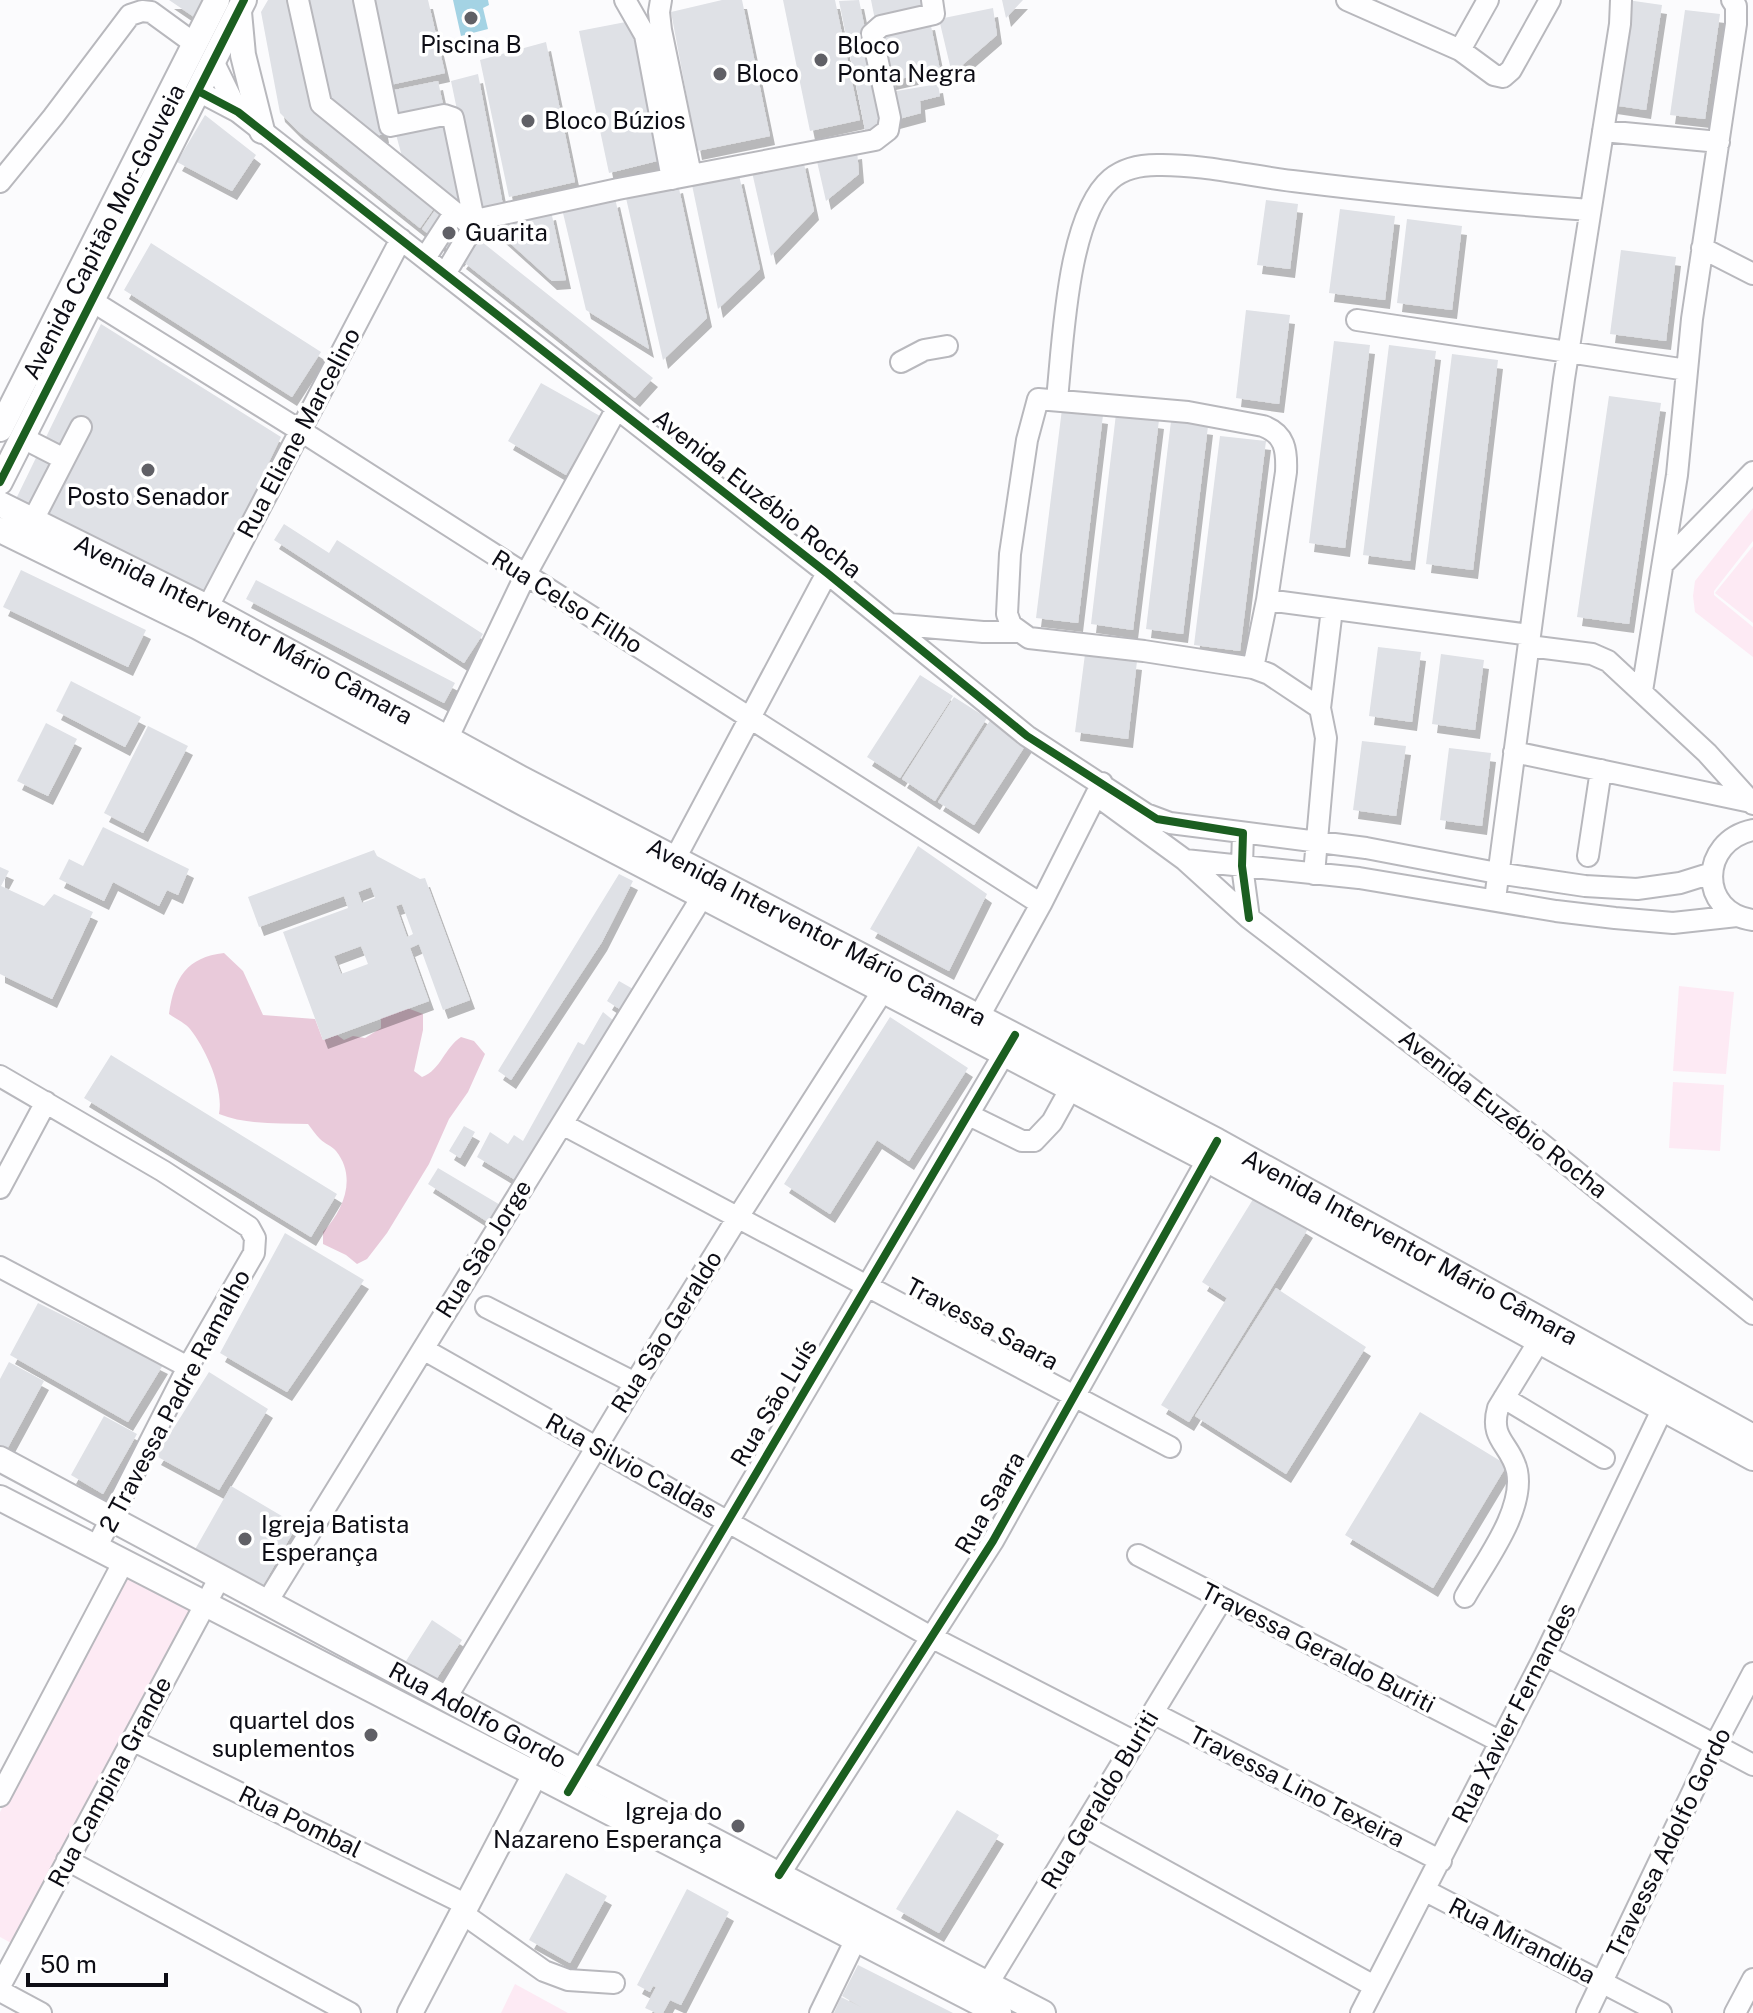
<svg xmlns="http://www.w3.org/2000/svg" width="1753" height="2013" viewBox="0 0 1753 2013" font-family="'Public Sans',sans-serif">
	<defs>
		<filter id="shadow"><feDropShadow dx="5" dy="9" stdDeviation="0" flood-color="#0004"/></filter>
	</defs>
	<rect width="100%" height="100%" fill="#fbfbfd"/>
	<path fill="#fdeaf4" d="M1753,508V541L1714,591V595L1753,627V657L1695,612L1693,596L1695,581Z
		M1753,546V623L1715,593Z
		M1679,986L1734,992L1726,1074L1673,1071Z
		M1673,1082L1724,1085L1720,1151L1669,1148Z
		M128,1572L194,1609L13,1944L0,1937V1812Z
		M515,1984L568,2013H501Z"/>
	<path fill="#e9cada" d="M224,953L243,971L263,1015L315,1019L323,1040L337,1035L344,1040L353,1036L365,1038L381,1028V1010L402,1006L423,1014V1030L414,1071L422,1077C441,1070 444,1048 461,1037L474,1041L485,1054L468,1092L449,1119L429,1164L387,1233L367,1259L357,1264L346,1255L323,1244V1232C344,1210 357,1177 336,1151C332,1146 325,1144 320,1139C316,1135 312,1129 308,1124C278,1123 246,1125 219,1114C224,1089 206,1049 190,1029C185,1023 176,1019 169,1014C174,978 187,957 224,953Z"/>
	<path fill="#a4d3e4" d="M453,0H488L489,5L483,8L488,29L461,36Z"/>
	<path fill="#dfe1e6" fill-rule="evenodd" filter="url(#shadow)" d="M169,0H209L197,19Z
		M268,0H292L314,106L437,204L420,228L298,131L280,113L261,12Z
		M306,0H358L384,134L372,137L326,96Z
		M372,0H428L445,73L390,85Z
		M722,0H742L770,136L697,151L671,12Z
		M783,0H835L860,120L810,131Z
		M859,0L885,126L865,130L839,1Z
		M871,0H922L924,9L875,20Z
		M1002,0H1023L1006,18Z
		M1627,0L1662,5L1646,110L1612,105Z
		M993,8L997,35L952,74L939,19Z
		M1685,10L1720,14L1705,119L1670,115Z
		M631,21L661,160L609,173L579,31Z
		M930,21L940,70L891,81L881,30Z
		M546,42L575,182L509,197L480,60Z
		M478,74L503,205L478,211L451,81Z
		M438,81L444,109L395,119L389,91Z
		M938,84L940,96L920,101L921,113L895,120L891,92Z
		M205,115L256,155L232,191L177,162Z
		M448,122L463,198L448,200L403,160L395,131Z
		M857,150L859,174L826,201L816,157Z
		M803,159L814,211L771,256L752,172Z
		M739,175L760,269L718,309L692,185Z
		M678,184L707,318L663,360L626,198Z
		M615,198L649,349L586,310L563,213Z
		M1266,200L1298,204L1290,269L1257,265Z
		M438,206L475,236L459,258L422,229Z
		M1340,209L1395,216L1385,300L1329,293Z
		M551,211L566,280L552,281L490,225Z
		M1407,219L1462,226L1452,310L1397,303Z
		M477,238L653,378L635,398L461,260Z
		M151,243L321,352L292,397L124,290Z
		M1621,250L1676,257L1666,341L1610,334Z
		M1246,310L1290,315L1279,404L1236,398Z
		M101,324L281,437L203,599L14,503Z
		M1334,341L1370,345L1345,548L1309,543Z
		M1389,345L1436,351L1410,561L1363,555Z
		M1452,354L1498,360L1473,570L1426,564Z
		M541,383L600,416L566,475L508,441Z
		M1609,396L1661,403L1629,624L1577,617Z
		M1062,409L1103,415L1078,623L1036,618Z
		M1116,414L1159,420L1133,630L1091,624Z
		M1171,421L1208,426L1183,634L1146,629Z
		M1220,436L1266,441L1240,651L1194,645Z
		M284,524L329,553L337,540L483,634L464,663L274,540Z
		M21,570L146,630L128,667L3,607Z
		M256,580L455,683L444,703L246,599Z
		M1378,647L1421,652L1412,722L1369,716Z
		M1085,654L1137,661L1128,739L1075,732Z
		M1441,654L1484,660L1475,730L1432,724Z
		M920,675L953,696L900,778L867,757Z
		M71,681L141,717L125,747L56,711Z
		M954,697L987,718L935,801L902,779Z
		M991,719L1027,743L974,825L938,802Z
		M46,723L77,739L48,796L17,781Z
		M148,726L188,746L143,833L104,813Z
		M1362,741L1406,746L1396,816L1353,810Z
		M1449,748L1491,753L1482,826L1440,820Z
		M103,827L189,869L178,895L167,890L159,906L113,882L104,901L59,879L69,859L83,866Z
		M918,846L987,894L949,971L870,929Z
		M374,850L377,856L420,879L425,878L470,1000L443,1010L419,944L410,948L429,1001L323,1040L283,932L348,908L344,896L259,927L248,897ZM371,887L375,898L362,903L358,892ZM402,904L413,934L407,937L396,906ZM361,946L368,964L341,974L334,956Z
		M0,867L9,871L1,886L44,906L54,894L93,912L52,999L0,974Z
		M619,874L633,881L602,942L511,1080L498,1071Z
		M619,981L633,989L621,1010L607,1001Z
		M603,1012L614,1021L517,1181L477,1157L490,1132L508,1144L514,1135L523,1141L578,1042L584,1045Z
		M890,1017L968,1068L909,1161L877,1140L830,1214L784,1184Z
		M111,1055L337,1194L311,1237L84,1098Z
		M464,1126L475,1132L460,1158L449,1151Z
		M438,1168L502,1206L491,1224L428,1184Z
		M1255,1196L1308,1229L1189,1422L1161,1405L1227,1298L1202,1282Z
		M285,1233L364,1280L287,1392L220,1353Z
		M1276,1288L1366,1347L1286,1474L1195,1416Z
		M38,1303L163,1365L128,1422L10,1355Z
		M9,1362L44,1381L6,1451L0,1447V1379Z
		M209,1372L268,1409L219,1490L156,1456Z
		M1420,1412L1507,1465L1433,1588L1345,1535Z
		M104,1416L137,1434L103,1494L71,1475Z
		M231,1486L297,1525L260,1591L193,1553Z
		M432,1620L462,1640L437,1678L406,1661Z
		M957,1810L999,1835L939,1933L896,1909Z
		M566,1873L607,1896L570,1963L529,1940Z
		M687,1889L729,1912L681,2005L670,2000L663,2013H656L645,2008L656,1987L653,1986L650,1992L637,1985Z
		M858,1965L953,2013H834L841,1997L861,2007L842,1996Z"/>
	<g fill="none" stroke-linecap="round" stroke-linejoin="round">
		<defs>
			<path id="minor" d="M298,0L321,104L473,227L445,274
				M364,0L390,126L444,115L453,118L473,215L480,219L618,189L875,140L888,130L890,118L872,34L881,26L934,14L932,0
				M625,0L645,35L672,179
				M661,0L659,12L661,30L691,175
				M1347,0L1460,50L1494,75L1503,77L1511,70L1550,0
				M1460,50L1488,0
				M213,61L238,112
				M198,91L238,112L827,573L1027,736L1146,814L1170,823L1366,848L1497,873L1585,886L1637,889L1680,883L1712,873
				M1603,131L1719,142
				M0,182L53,117L130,15L142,11L151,12L195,44
				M1702,248L1753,274
				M425,258L455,212
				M92,301L301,431L1041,904
				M1357,320L1687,370
				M901,362L924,350L947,346
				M1057,399C1063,344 1067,216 1111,179C1123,169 1141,165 1157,165C1204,164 1253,177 1301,182C1397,194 1494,203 1590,210
				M23,438L64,459
				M33,520L81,427
				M1663,564L1753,472
				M1267,600L1530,635
				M202,618L401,239
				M890,624L983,632H1018
				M1529,646L1592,654L1608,661L1707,753L1753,804
				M1253,668L1267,600L1286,472C1287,450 1285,434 1263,426L1188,412L1038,399L1027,440L1010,554L1007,614L1011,625L1029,638L1144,651L1253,668L1269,674L1320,708L1326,738L1314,874
				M1642,691L1677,475L1692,319L1736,24V6L1732,0
				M1320,708L1332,609
				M441,752L525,576L616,410
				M1514,752L1751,802
				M1100,798L1185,860L1249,918L1527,1132L1753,1314
				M1753,830C1699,841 1698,913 1753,920
				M1243,833L1242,866L1249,918
				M1588,856L1601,770
				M1185,860L1359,878L1556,911L1615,918L1673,923L1737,916
				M669,870L827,573
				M1495,899L1564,379L1620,24L1621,0
				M971,1031L1041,904L1102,783
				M0,1076L163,1171L249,1227L255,1238L254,1253L188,1367L96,1548
				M969,1115L1022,1141H1034L1052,1122L1078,1075
				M562,1124L1170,1447
				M0,1188L46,1102
				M0,1267L188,1367
				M486,1307L635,1383
				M423,1349L931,1637L1135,1742
				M1504,1398L1604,1458
				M1138,1555L1499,1741
				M1465,1597C1484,1563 1525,1511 1517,1471C1511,1444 1489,1440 1498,1408L1539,1341
				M267,1602L702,897
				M1545,1655L1753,1765
				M446,1698L635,1383L738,1217L891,978
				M1153,1713L1441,1861
				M132,1740L467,1905
				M574,1783L1011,1042
				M0,1796L123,1563
				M1084,1826L1374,1986
				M67,1860L350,2013
				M779,1875L993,1541L1214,1148
				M1426,1891L1661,2013
				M462,1913L544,1971L568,1980L614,1983
				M0,1986L220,1577
				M0,1991L41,2013
				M981,1995L1222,1599
				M820,2013L855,1941
				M1361,2013L1545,1655L1662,1410
				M1587,2013L1715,1745L1753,1673
				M1735,2013L1753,1979"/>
			<g id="major">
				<path d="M239,12L243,55L262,131"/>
				<path d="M0,429L217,0"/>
				<path d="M0,482L244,0"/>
				<path id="s1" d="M0,504L207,607L520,778L1217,1141L1753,1437"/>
				<path d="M0,530L198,627L527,805L1208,1160L1753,1458"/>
				<path id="s2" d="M0,1459L581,1771L1043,2013"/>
				<path d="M0,1498L999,2013"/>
				<path d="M410,2013L541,1763"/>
			</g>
		</defs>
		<use href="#minor" stroke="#b8b8bd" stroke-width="24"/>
		<use href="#major" stroke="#b8b8bd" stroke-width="28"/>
		<use href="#minor" stroke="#fefeff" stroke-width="20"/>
		<use href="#major" stroke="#fefeff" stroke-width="24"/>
		<defs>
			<path id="cycleway" d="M198,91L238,112L827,573L1027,736L1157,819L1243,833L1242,866L1249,918
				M0,482L244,0
				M568,1792L1015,1035
				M779,1875L993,1541L1217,1141"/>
		</defs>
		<use href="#cycleway" stroke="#fff" stroke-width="13"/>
		<use href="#cycleway" stroke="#1b5e20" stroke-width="8"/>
	</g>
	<g fill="#606066" stroke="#fff" stroke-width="3">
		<circle cx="471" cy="18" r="8"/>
		<circle cx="821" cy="60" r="8"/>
		<circle cx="720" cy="74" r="8"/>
		<circle cx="528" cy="121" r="8"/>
		<circle cx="449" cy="233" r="8"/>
		<circle cx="148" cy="470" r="8"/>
		<circle cx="245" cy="1539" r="8"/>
		<circle cx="371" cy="1735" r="8"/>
		<circle cx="738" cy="1826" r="8"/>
	</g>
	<g text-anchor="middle" stroke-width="7" stroke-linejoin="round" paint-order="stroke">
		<g font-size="24" fill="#0d0d15" stroke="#fff" text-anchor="start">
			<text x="471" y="53" text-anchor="middle">Piscina B</text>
			<text x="837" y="54">Bloco<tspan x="837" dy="28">Ponta Negra</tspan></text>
			<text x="736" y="82">Bloco</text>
			<text x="544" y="129">Bloco Búzios</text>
			<text x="465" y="241">Guarita</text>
			<text x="148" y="505" text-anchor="middle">Posto Senador</text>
			<text x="261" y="1533">Igreja Batista<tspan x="261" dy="28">Esperança</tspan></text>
			<text x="355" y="1729" text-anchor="end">quartel dos<tspan x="355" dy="28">suplementos</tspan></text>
			<text x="722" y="1820" text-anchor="end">Igreja do<tspan x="722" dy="28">Nazareno Esperança</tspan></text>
		</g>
		<g font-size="24" fill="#0d0d15" stroke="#fff">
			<text transform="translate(104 232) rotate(-63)" y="8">Avenida Capitão Mor-Gouveia</text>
			<text transform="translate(299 433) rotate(-62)" y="8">Rua Eliane Marcelino</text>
			<text transform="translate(757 494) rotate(38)" y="8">Avenida Euzébio Rocha</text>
			<text transform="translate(567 602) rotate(32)" y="8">Rua Celso Filho</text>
			<text dy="8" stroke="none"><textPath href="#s1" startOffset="274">Avenida Interventor Mário Câmara</textPath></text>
			<text dy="8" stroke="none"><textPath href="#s1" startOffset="922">Avenida Interventor Mário Câmara</textPath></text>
			<text transform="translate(1503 1114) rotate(38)" y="8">Avenida Euzébio Rocha</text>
			<text dy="8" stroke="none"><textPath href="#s1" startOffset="1594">Avenida Interventor Mário Câmara</textPath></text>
			<text transform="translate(484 1249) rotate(-58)" y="8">Rua São Jorge</text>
			<text transform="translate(982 1324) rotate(28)" y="8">Travessa Saara</text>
			<text transform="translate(667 1332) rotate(-58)" y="8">Rua São Geraldo</text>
			<text transform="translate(175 1401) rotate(-62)" y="8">2 Travessa Padre Ramalho</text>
			<text transform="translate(774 1403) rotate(-59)" y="8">Rua São Luís</text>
			<text transform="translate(631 1466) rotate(29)" y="8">Rua Silvio Caldas</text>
			<text transform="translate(990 1503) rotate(-60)" y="8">Rua Saara</text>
			<text transform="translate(1318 1648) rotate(27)" y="8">Travessa Geraldo Buriti</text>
			<text transform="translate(1514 1713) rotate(-63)" y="8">Rua Xavier Fernandes</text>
			<text dy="8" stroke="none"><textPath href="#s2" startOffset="542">Rua Adolfo Gordo</textPath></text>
			<text transform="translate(110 1782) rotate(-62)" y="8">Rua Campina Grande</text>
			<text transform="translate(1297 1787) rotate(27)" y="8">Travessa Lino Texeira</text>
			<text transform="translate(1100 1800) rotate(-59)" y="8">Rua Geraldo Buriti</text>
			<text transform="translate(300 1822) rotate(26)" y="8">Rua Pombal</text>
			<text transform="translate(1669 1843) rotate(-64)" y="8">Travessa Adolfo Gordo</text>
			<text transform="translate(1522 1941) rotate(27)" y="8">Rua Mirandiba</text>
		</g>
	</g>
	<path d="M28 1973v12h138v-12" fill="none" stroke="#0d0d15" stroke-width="4"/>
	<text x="40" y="1973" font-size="24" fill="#0d0d15" stroke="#ffffff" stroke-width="6" paint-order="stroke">50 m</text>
</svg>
